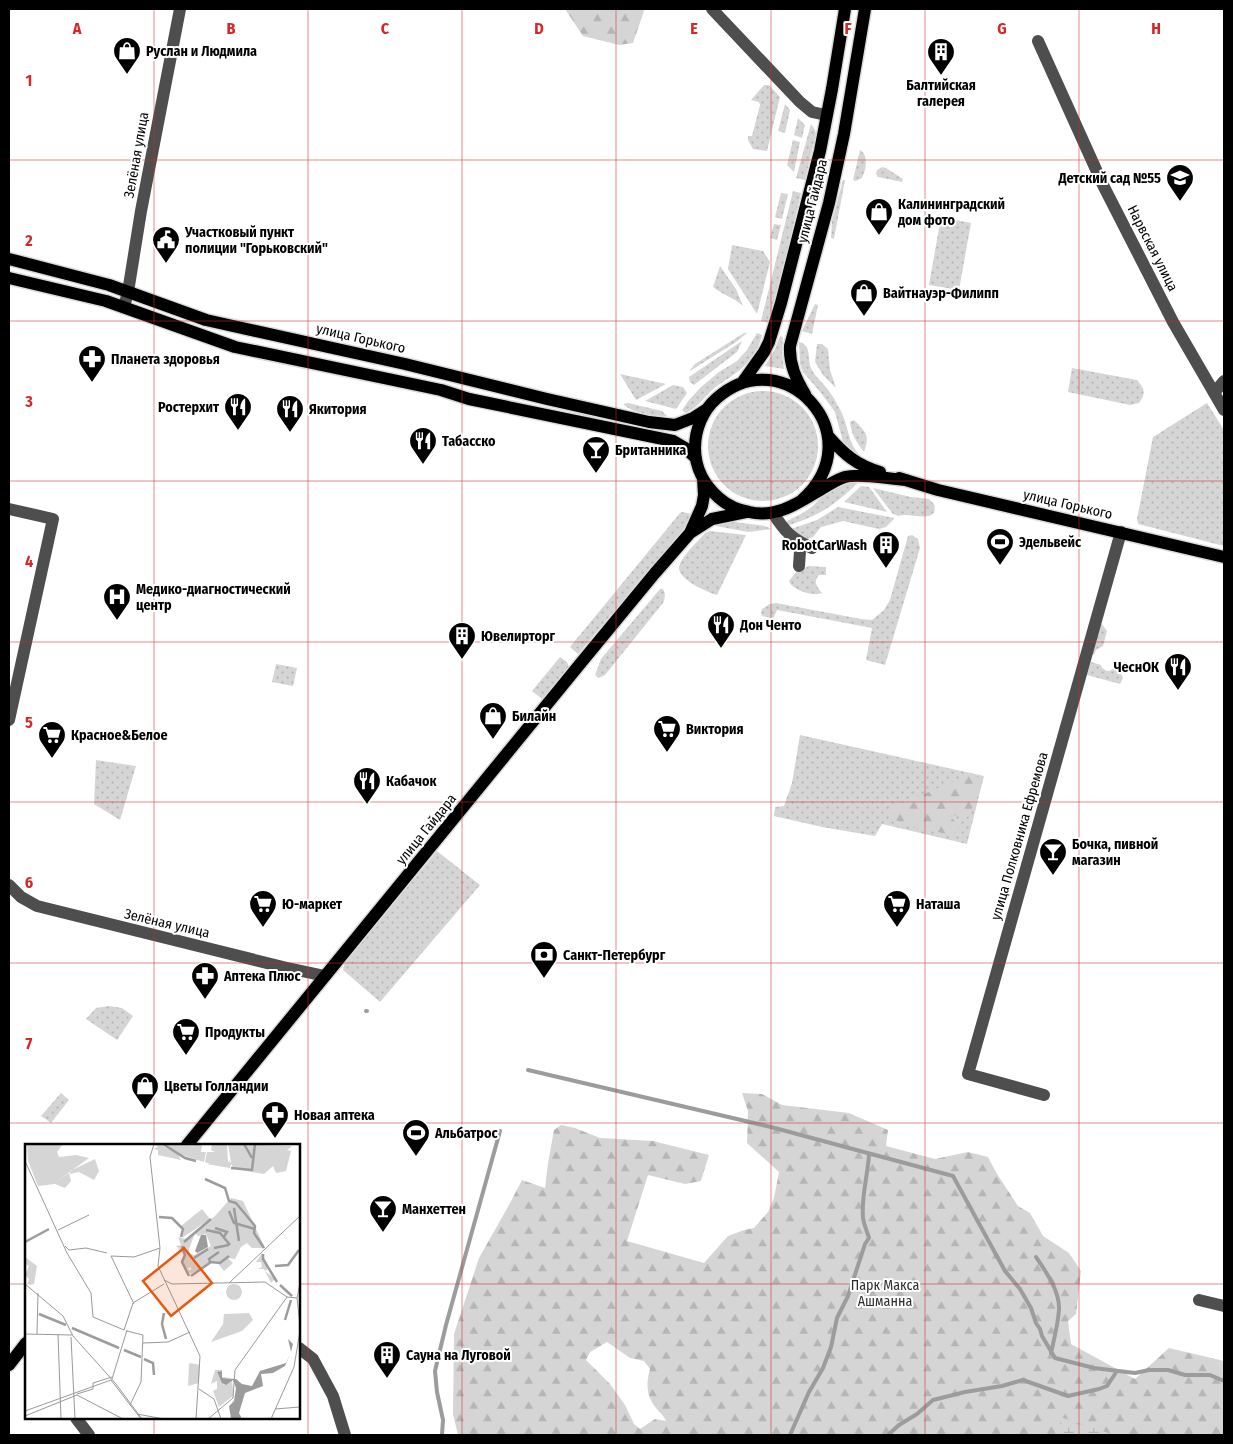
<svg xmlns="http://www.w3.org/2000/svg" width="1233" height="1444" viewBox="0 0 1233 1444" font-family="'Fira Sans Condensed',sans-serif">
	<defs>
		<pattern id="grass-dots" width="8" height="8" patternUnits="userSpaceOnUse" patternTransform="scale(1.25)"><rect width="8" height="8" fill="#d5d5d5"/><path d="M2 2h.1M6 6h.1" fill="none" stroke="#b5b5b5" stroke-width="1.8" stroke-linecap="round"/></pattern>
		<pattern id="forest-firs" width="22" height="20" patternUnits="userSpaceOnUse" patternTransform="scale(1.25)"><rect width="22" height="20" fill="#d5d5d5"/><path d="M5 1l3.5 6h-7zM16 11l3.5 6h-7z" fill="#b5b5b5"/></pattern>
		<pattern id="wetland-marsh" width="20" height="14" patternUnits="userSpaceOnUse" patternTransform="scale(1.25)"><rect width="20" height="14" fill="#d5d5d5"/><path d="M1 5h8M5 5V1M11 12h8M15 12V8" fill="none" stroke="#b5b5b5"/></pattern>
	</defs>
	<rect width="100%" height="100%" fill="#fff"/>
	<path fill="url(#grass-dots)" d="M764,85H769L780,97L767,151L753,149L748,140V136H752L760,105L759,102L751,100Z
		M785,104L790,110L785,133L778,131Z
		M798,118L805,125L802,138L794,135Z
		M811,124L815,130L816,134L805,180L796,178Z
		M793,140L800,142L794,172L787,165Z
		M860,150C869,155 866,170 862,178L856,181L853,180Z
		M882,167L886,168L903,179L902,182L878,177L876,174L877,170Z
		M843,180H845L834,239L831,238L832,221Z
		M793,191L801,193L786,257L768,323L761,321Z
		M781,193L788,194L782,219L775,217Z
		M941,217L971,223L959,290L929,285Z
		M774,224L781,225L777,240L770,238Z
		M732,245L763,251L770,262L757,314L728,269Z
		M720,266L736,289L743,306C733,297 723,295 713,287Z
		M815,304L818,305L812,334L802,331Z
		M744,333H747L736,342L690,371V370L695,364Z
		M757,333L762,335C759,350 746,367 733,375C726,381 718,384 711,391C703,399 696,409 685,413L682,410L689,400L701,387L719,372L737,361L747,350Z
		M780,336L783,337L782,352L784,369L765,366L775,349Z
		M742,341L737,352L694,385L690,382L689,377Z
		M799,342C812,345 807,358 811,368C814,375 820,380 825,386C830,392 835,399 838,406C846,418 847,433 853,446C856,452 861,456 865,462L844,446L835,412L821,393L803,372L800,364Z
		M817,344H822L828,349L830,370L836,388L823,375L815,362Z
		M1072,368L1137,380C1145,389 1146,393 1139,403L1130,405L1068,392Z
		M620,374L666,384L636,400Z
		M673,385L683,387L687,393L676,409L645,401Z
		M708 446a55 55 0 1 1 110 0a55 55 0 1 1-110 0Z
		M628,403L662,411L667,416C656,417 632,413 623,404Z
		M1207,403L1224,430V546L1138,524L1137,519L1153,437Z
		M854,420C866,432 870,435 864,452C857,443 851,434 850,422Z
		M860,481C833,506 822,515 786,526V522C793,517 803,514 810,508C819,502 826,488 836,485C844,482 852,482 860,481Z
		M861,486L869,487L887,512L844,502Z
		M873,488L911,497L929,499L934,504C940,526 908,511 899,516L893,514Z
		M838,507L894,518V519L886,527L879,529L843,521L821,527L813,537L807,539L791,529L817,520Z
		M682,512L692,514L688,524L578,654L570,647L680,513Z
		M727,521L765,526L771,529L748,532L711,525Z
		M710,531L746,535L717,595C707,592 679,580 679,568C679,559 699,540 705,533Z
		M912,535L918,539L920,548L885,665L866,660L872,628L777,610L774,617L771,618L762,616L761,613L762,609L770,604L776,603L861,619L872,620L884,610L890,600L908,536Z
		M809,566L826,567V575H819C812,583 818,587 822,593C813,597 792,590 789,581L797,571Z
		M660,589H663C666,594 665,598 663,603L605,675L599,678L595,675L601,659Z
		M1101,623L1107,631L1103,646L1096,650L1094,655L1091,653Z
		M560,657L567,662L569,667L542,699L532,691Z
		M1091,662L1101,665L1102,668L1107,671H1110L1112,669L1119,670L1123,678L1120,684L1087,675Z
		M276,664L297,668L293,686L272,682Z
		M800,735L984,776L967,844L882,824L875,836L822,827L774,816L775,807L784,806L792,783Z
		M96,760L136,766L120,820L94,804Z
		M437,851L480,885L380,1002L343,970L345,962Z
		M109,1006L122,1008L133,1016L117,1040L86,1019L96,1008Z
		M61,1093L69,1100L51,1123L41,1116Z"/>
	<path fill="url(#forest-firs)" fill-rule="evenodd" d="M565,9H642L644,11L633,43L619,45L583,36Z
		M963,775L982,778L978,795L968,817L944,814L954,820L964,837L906,826L893,818L890,808L960,779Z
		M742,1093L762,1094L782,1105L849,1113L888,1130L886,1146L935,1159L968,1152L988,1157L997,1174L1018,1206L1030,1213L1043,1236L1069,1253L1081,1271L1076,1314L1068,1321L1071,1344L1135,1379L1169,1348L1224,1361V1435H458L453,1414L454,1334L479,1258L509,1205L522,1180L545,1188L548,1163L554,1130L561,1125L575,1128L600,1138L653,1141L709,1155L701,1181L685,1184L648,1175L627,1241L704,1263L728,1236L744,1230L754,1228L768,1212L774,1198L779,1172L747,1143L748,1111ZM607,1342L630,1358L644,1361L650,1369C646,1383 646,1396 656,1408C660,1413 664,1416 666,1421L655,1419L640,1429L634,1424L625,1405L610,1384L586,1360L590,1352Z"/>
	<path fill="url(#wetland-marsh)" d="M1058,1416L1114,1435H1063Z"/>
	<g fill="none" stroke-linecap="round" stroke-linejoin="round">
		<path stroke="#9c9c9c" stroke-width="4" d="M366,1011H367
			M528,1070L771,1127L953,1176L1005,1271L1020,1289L1031,1308L1036,1323L1040,1329L1042,1336L1055,1358L1094,1368L1135,1373L1149,1370H1168L1185,1375H1210L1224,1381
			M1036,1257C1046,1272 1060,1291 1059,1310C1058,1324 1054,1339 1051,1353
			M442,1435L443,1420L437,1392L435,1371L446,1325L500,1131
			M790,1435L809,1392L823,1368L831,1347L837,1318L848,1296L865,1244L869,1238C867,1231 864,1225 863,1218C861,1197 868,1175 869,1154
			M888,1435L899,1425L917,1414L933,1400L965,1392L1002,1386L1023,1380L1068,1396L1099,1389L1107,1386L1117,1371"/>
		<defs>
			<path id="major" d="M9,259L109,285L206,320L405,364L547,399L649,422L675,425L693,418L707,409
				M9,278L106,301L235,347L441,390L469,399L673,441L685,448L696,458
				M742,383L764,352L769,342L781,303L820,151L832,89L845,9
				M805,394C796,379 789,364 790,346L829,203L844,134L865,9
				M828,436C844,454 856,465 880,472
				M899,478L938,490L1224,557
				M802,500C874,436 784,339 717,398C703,410 695,429 695,448C695,467 704,485 719,498C727,505 738,510 749,512C778,519 801,501 825,487C832,483 838,479 845,477C860,473 889,479 906,480
				M690,533L712,519L746,512
				M187,1145L580,664L655,573L690,533L702,506L704,495L703,479
				M9,1365L26,1343"/>
		</defs>
		<use href="#major" stroke="#dbdbdb" stroke-width="15"/>
		<path stroke="#4e4e4e" stroke-width="12" d="M712,9L800,102L812,112L826,115
			M1038,41L1103,185L1173,322L1224,410
			M124,307L128,292L141,211L180,9
			M1214,393L1224,381
			M9,509L53,519L9,720
			M773,513C785,532 791,538 812,548
			M796,540L800,551L799,566
			M9,885L21,897L37,906L283,967L325,976
			M1044,1095L968,1074L1121,532
			M1199,1300L1224,1306
			M299,1348L313,1359L333,1396L345,1435
			M76,1418L89,1435"/>
		<use href="#major" stroke="#000" stroke-width="12"/>
	</g>
	<path fill="none" stroke="#d62828" stroke-width="1" stroke-opacity="0.55" d="M154,9V1145M308,9V1435M462,9V1435M616,9V1435M771,9V1435M925,9V1435M1079,9V1435M9,160H1224M9,321H1224M9,481H1224M9,642H1224M9,802H1224M9,963H1224M9,1123H1224M9,1284H26M299,1284H1224M154,1418V1435"/>
	<defs>
		<symbol id="shop-pin" viewBox="-11 -11 22 30"><path d="M0 17L-7.5 6A9.5 9.5 0 1 1 7.5 6Z" fill="#000" stroke="#fff"/><path d="M-5-2.5h2.3a2.7 3.5 0 0 1 5.4 0H5L5.5 6h-11ZM-1.5-2.5h3a1.5 2.3 0 0 0-3 0Z" fill="#fff"/></symbol>
		<symbol id="building-pin" viewBox="-11 -11 22 30"><path d="M0 17L-7.5 6A9.5 9.5 0 1 1 7.5 6Z" fill="#000" stroke="#fff"/><path d="M-4-6H4V6H1V3H-1V6H-4ZM-2.5-4.3h1.7v1.8h-1.7ZM.8-4.3h1.7v1.8H.8ZM-2.5-1h1.7V.8h-1.7ZM.8-1h1.7V.8H.8Z" fill="#fff"/></symbol>
		<symbol id="school-pin" viewBox="-11 -11 22 30"><path d="M0 17L-7.5 6A9.5 9.5 0 1 1 7.5 6Z" fill="#000" stroke="#fff"/><path d="M0-5L7-2L0 1L-7-2ZM-4 1L0 2.5L4 1V4Q0 6-4 4Z" fill="#fff"/></symbol>
		<symbol id="civic-pin" viewBox="-11 -11 22 30"><path d="M0 17L-7.5 6A9.5 9.5 0 1 1 7.5 6Z" fill="#000" stroke="#fff"/><path d="M-.6-6.5H3V-4.5H.6V-3L4-1V1h2V6H-6V1h2V-1L-.6-3ZM-1.2 2.5V6h2.4V2.5Z" fill="#fff"/></symbol>
		<symbol id="pharmacy-pin" viewBox="-11 -11 22 30"><path d="M0 17L-7.5 6A9.5 9.5 0 1 1 7.5 6Z" fill="#000" stroke="#fff"/><path d="M-2-6h4v4h4v4h-4v4h-4v-4h-4v-4h4Z" fill="#fff"/></symbol>
		<symbol id="restaurant-pin" viewBox="-11 -11 22 30"><path d="M0 17L-7.5 6A9.5 9.5 0 1 1 7.5 6Z" fill="#000" stroke="#fff"/><path d="M-5-6h1v4h1v-4h1v4h1v-4h1v5L-1.5 .5V6h-2V.5L-5-1ZM5-6V6H3V1.5H1.5Q1.5-4 5-6Z" fill="#fff"/></symbol>
		<symbol id="bar-pin" viewBox="-11 -11 22 30"><path d="M0 17L-7.5 6A9.5 9.5 0 1 1 7.5 6Z" fill="#000" stroke="#fff"/><path d="M-6-5H6L.8 .8V4.5H3.5V6h-7V4.5H-.8V.8Z" fill="#fff"/></symbol>
		<symbol id="stadium-pin" viewBox="-11 -11 22 30"><path d="M0 17L-7.5 6A9.5 9.5 0 1 1 7.5 6Z" fill="#000" stroke="#fff"/><path d="M0-5a6.5 5 0 1 0 0 10a6.5 5 0 1 0 0-10ZM-3.5-1.8h7v3.6h-7Z" fill="#fff"/></symbol>
		<symbol id="hospital-pin" viewBox="-11 -11 22 30"><path d="M0 17L-7.5 6A9.5 9.5 0 1 1 7.5 6Z" fill="#000" stroke="#fff"/><path d="M-5-5h3v3.5h4V-5h3V5h-3V1.5h-4V5h-3Z" fill="#fff"/></symbol>
		<symbol id="supermarket-pin" viewBox="-11 -11 22 30"><path d="M0 17L-7.5 6A9.5 9.5 0 1 1 7.5 6Z" fill="#000" stroke="#fff"/><path d="M-6-5.5h2.5l.6 2H6L4.5 2H-2.5L-4.4-4H-6ZM-1.5 3.2a1.3 1.3 0 1 0 .1 0ZM3 3.2a1.3 1.3 0 1 0 .1 0Z" fill="#fff"/></symbol>
		<symbol id="bank-pin" viewBox="-11 -11 22 30"><path d="M0 17L-7.5 6A9.5 9.5 0 1 1 7.5 6Z" fill="#000" stroke="#fff"/><path d="M-6-4H6V4H-6ZM0-2.3a2.3 2.3 0 1 0 0 4.6a2.3 2.3 0 1 0 0-4.6Z" fill="#fff"/></symbol>
	</defs>
	<g fill-rule="evenodd">
		<use href="#shop-pin" x="111" y="35" width="32" height="43"/>
		<use href="#building-pin" x="925" y="36" width="32" height="43"/>
		<use href="#school-pin" x="1164" y="162" width="32" height="43"/>
		<use href="#shop-pin" x="863" y="196" width="32" height="43"/>
		<use href="#civic-pin" x="150" y="224" width="32" height="43"/>
		<use href="#shop-pin" x="848" y="277" width="32" height="43"/>
		<use href="#pharmacy-pin" x="76" y="343" width="32" height="43"/>
		<use href="#restaurant-pin" x="222" y="391" width="32" height="43"/>
		<use href="#restaurant-pin" x="274" y="393" width="32" height="43"/>
		<use href="#restaurant-pin" x="407" y="425" width="32" height="43"/>
		<use href="#bar-pin" x="580" y="434" width="32" height="43"/>
		<use href="#stadium-pin" x="984" y="526" width="32" height="43"/>
		<use href="#building-pin" x="870" y="529" width="32" height="43"/>
		<use href="#hospital-pin" x="101" y="581" width="32" height="43"/>
		<use href="#restaurant-pin" x="705" y="609" width="32" height="43"/>
		<use href="#building-pin" x="446" y="620" width="32" height="43"/>
		<use href="#restaurant-pin" x="1162" y="651" width="32" height="43"/>
		<use href="#shop-pin" x="477" y="700" width="32" height="43"/>
		<use href="#supermarket-pin" x="651" y="713" width="32" height="43"/>
		<use href="#supermarket-pin" x="36" y="719" width="32" height="43"/>
		<use href="#restaurant-pin" x="351" y="765" width="32" height="43"/>
		<use href="#bar-pin" x="1037" y="836" width="32" height="43"/>
		<use href="#supermarket-pin" x="247" y="888" width="32" height="43"/>
		<use href="#supermarket-pin" x="881" y="888" width="32" height="43"/>
		<use href="#bank-pin" x="528" y="939" width="32" height="43"/>
		<use href="#pharmacy-pin" x="189" y="960" width="32" height="43"/>
		<use href="#supermarket-pin" x="170" y="1016" width="32" height="43"/>
		<use href="#shop-pin" x="129" y="1070" width="32" height="43"/>
		<use href="#pharmacy-pin" x="259" y="1099" width="32" height="43"/>
		<use href="#stadium-pin" x="400" y="1117" width="32" height="43"/>
		<use href="#bar-pin" x="367" y="1193" width="32" height="43"/>
		<use href="#building-pin" x="371" y="1339" width="32" height="43"/>
	</g>
	<g text-anchor="middle" stroke-width="4" stroke-linejoin="round" paint-order="stroke">
		<g font-size="14" font-weight="bold" fill="#000" stroke="#fff" text-anchor="start">
			<text x="146" y="56">Руслан и Людмила</text>
			<text x="941" y="90" text-anchor="middle">Балтийская<tspan x="941" dy="16">галерея</tspan></text>
			<text x="1161" y="183" text-anchor="end">Детский сад №55</text>
			<text x="898" y="209">Калининградский<tspan x="898" dy="16">дом фото</tspan></text>
			<text x="185" y="237">Участковый пункт<tspan x="185" dy="16">полиции "Горьковский"</tspan></text>
			<text x="883" y="298">Вайтнауэр-Филипп</text>
			<text x="111" y="364">Планета здоровья</text>
			<text x="219" y="412" text-anchor="end">Ростерхит</text>
			<text x="309" y="414">Якитория</text>
			<text x="442" y="446">Табасско</text>
			<text x="615" y="455">Британника</text>
			<text x="1019" y="547">Эдельвейс</text>
			<text x="867" y="550" text-anchor="end">RobotCarWash</text>
			<text x="136" y="594">Медико-диагностический<tspan x="136" dy="16">центр</tspan></text>
			<text x="740" y="630">Дон Ченто</text>
			<text x="481" y="641">Ювелирторг</text>
			<text x="1159" y="672" text-anchor="end">ЧеснОК</text>
			<text x="512" y="721">Билайн</text>
			<text x="686" y="734">Виктория</text>
			<text x="71" y="740">Красное&amp;Белое</text>
			<text x="386" y="786">Кабачок</text>
			<text x="1072" y="849">Бочка, пивной<tspan x="1072" dy="16">магазин</tspan></text>
			<text x="282" y="909">Ю-маркет</text>
			<text x="916" y="909">Наташа</text>
			<text x="563" y="960">Санкт-Петербург</text>
			<text x="224" y="981">Аптека Плюс</text>
			<text x="205" y="1037">Продукты</text>
			<text x="164" y="1091">Цветы Голландии</text>
			<text x="294" y="1120">Новая аптека</text>
			<text x="435" y="1138">Альбатрос</text>
			<text x="402" y="1214">Манхеттен</text>
			<text x="406" y="1360">Сауна на Луговой</text>
		</g>
		<g font-size="14" fill="#000" stroke="#fff">
			<text transform="translate(136 155) rotate(-80)" y="5">Зелёная улица</text>
			<text transform="translate(812 201) rotate(-76)" y="5">улица Гайдара</text>
			<text transform="translate(1153 248) rotate(63)" y="5">Нарвская улица</text>
			<text transform="translate(361 338) rotate(13)" y="5">улица Горького</text>
			<text transform="translate(1068 504) rotate(13)" y="5">улица Горького</text>
			<text transform="translate(426 829) rotate(-51)" y="5">улица Гайдара</text>
			<text transform="translate(1019 836) rotate(-74)" y="5">улица Полковника Ефремова</text>
			<text transform="translate(167 923) rotate(13)" y="5">Зелёная улица</text>
		</g>
		<g font-size="14" fill="#2c2c2c" stroke="#fff">
			<text x="885" y="1290">Парк Макса<tspan x="885" dy="16">Ашманна</tspan></text>
		</g>
	</g>
	<g transform="translate(25 1144)">
		<rect width="275" height="275" fill="#fff"/>
		<path d="M190,226H197V227L196,232L197,233H207L197,234L196,231L197,228L192,229L199,241L207,235L208,247V252L194,263L188,247L192,245V237L186,240Z" fill="#d5d5d5"/>
		<path d="M2,0H38L32,8L34,13L51,11L64,14L32,37L44,29L46,37L40,44L30,40L13,42L3,17ZM70,15L74,27L69,36L54,28L45,30V27ZM206,54L218,57L240,104H227L222,99L216,103L210,115L203,114L208,119L199,127L191,117L165,130L162,125L166,126V123L160,126L156,117L159,111L151,102L156,101L153,93L160,95L190,72ZM170,89L173,92L181,90L186,102L169,111L164,109V105ZM237,109L244,124L240,127L250,135L246,139L239,125H233L237,123L236,118H231ZM0,113L12,122L9,140L5,141L2,140L4,135L0,131L4,122L0,120ZM201 148a8 8 0 1 1 16 0a8 8 0 1 1-16 0Z" fill="#d5d5d5" fill-rule="evenodd"/>
		<path d="M129,0H138V2L143,5L139,0H165L169,4L166,0H177L176,8H181L179,18L153,10L156,16L133,11V6L128,5L133,3ZM187,0H202L203,19L204,17L206,19L203,0L267,2L262,6L266,7L261,27L251,29L248,22L239,30L209,25L206,20L205,24L181,20H185L180,18L182,8H190L186,6ZM177,65L185,75L157,94L159,86L156,82ZM224,169L228,176L217,187L186,198L198,180L199,170ZM171,212L165,219L175,221L174,239L163,242L164,220Z" fill="#d5d5d5"/>
		<path d="M176,91H181L183,103L172,109L170,107ZM263,195L268,200L266,208L260,222L248,229L236,230L238,242L220,249L214,269L217,275H206L204,262L209,257L211,244L208,236L201,241L197,239L192,228L197,227V234L211,235L217,240L227,242L235,227L261,219L266,208Z" fill="#9c9c9c"/>
		<path fill="none" stroke="#9c9c9c" stroke-width="2.5" d="M138,0L160,14L171,17M219,0L227,14M206,24L227,26L230,0M180,35L200,44L204,57L211,59L230,82L229,89L239,104M209,64L214,97M204,67L209,79L230,85M134,73L147,74L158,85L156,93M190,84L202,88L198,94M181,86L195,89L205,101M0,98L24,85M159,98L186,75M157,102L160,111L157,118L164,132M189,104L204,101M238,110V115L252,138M169,114L183,105M185,118L184,115L194,108M250,122L263,121L274,106M166,132L186,118L195,119L204,112M255,141L267,152M139,169L137,180L141,195M14,170L41,181M260,176L266,156M47,184L94,204M99,206L116,213M119,215L128,219L129,231"/>
		<path fill="none" stroke="#999" stroke-width="1" d="M129,0L125,13L135,104L133,122L175,212L171,275M0,17L42,109L66,149L68,173L99,186M33,86L64,71M40,102L44,106L61,104L82,109M86,112L109,160M86,112L109,113L135,104M139,136L147,140L240,138L262,153L272,154M204,139L275,72M275,139L272,154L275,181M0,140L38,172L48,192L91,240L117,275M99,186L108,159L139,140M102,187L118,191L116,238L105,261M0,190L47,191M12,190L13,149M33,190L36,275M46,193L50,275M118,199L143,198L165,188M87,235L102,186M174,245L189,255L196,275M52,250L68,245V239L87,233M250,265L275,263M0,267L86,236L116,275M112,270L139,275M0,272L52,251L98,275M183,275L208,254L210,226L262,153M246,275L269,223L275,187"/>
		<path fill="#e8590c" fill-opacity="0.15" stroke="#e8590c" stroke-width="2.5" d="M159,104L187,139L146,172L118,137Z"/>
		<rect width="275" height="275" fill="none" stroke="#000" stroke-width="2.5"/>
	</g>
	<g font-size="16" text-anchor="middle" font-weight="bold" fill="#d62828" stroke="#fff" stroke-width="4" stroke-linejoin="round" paint-order="stroke">
		<text x="77" y="34">A</text>
		<text x="231" y="34">B</text>
		<text x="385" y="34">C</text>
		<text x="539" y="34">D</text>
		<text x="694" y="34">E</text>
		<text x="848" y="34">F</text>
		<text x="1002" y="34">G</text>
		<text x="1156" y="34">H</text>
		<text x="29" y="86">1</text>
		<text x="29" y="246">2</text>
		<text x="29" y="407">3</text>
		<text x="29" y="567">4</text>
		<text x="29" y="728">5</text>
		<text x="29" y="888">6</text>
		<text x="29" y="1049">7</text>
	</g>
	<rect width="1233" height="1444" fill="none" stroke="#000000" stroke-width="20"/>
</svg>
